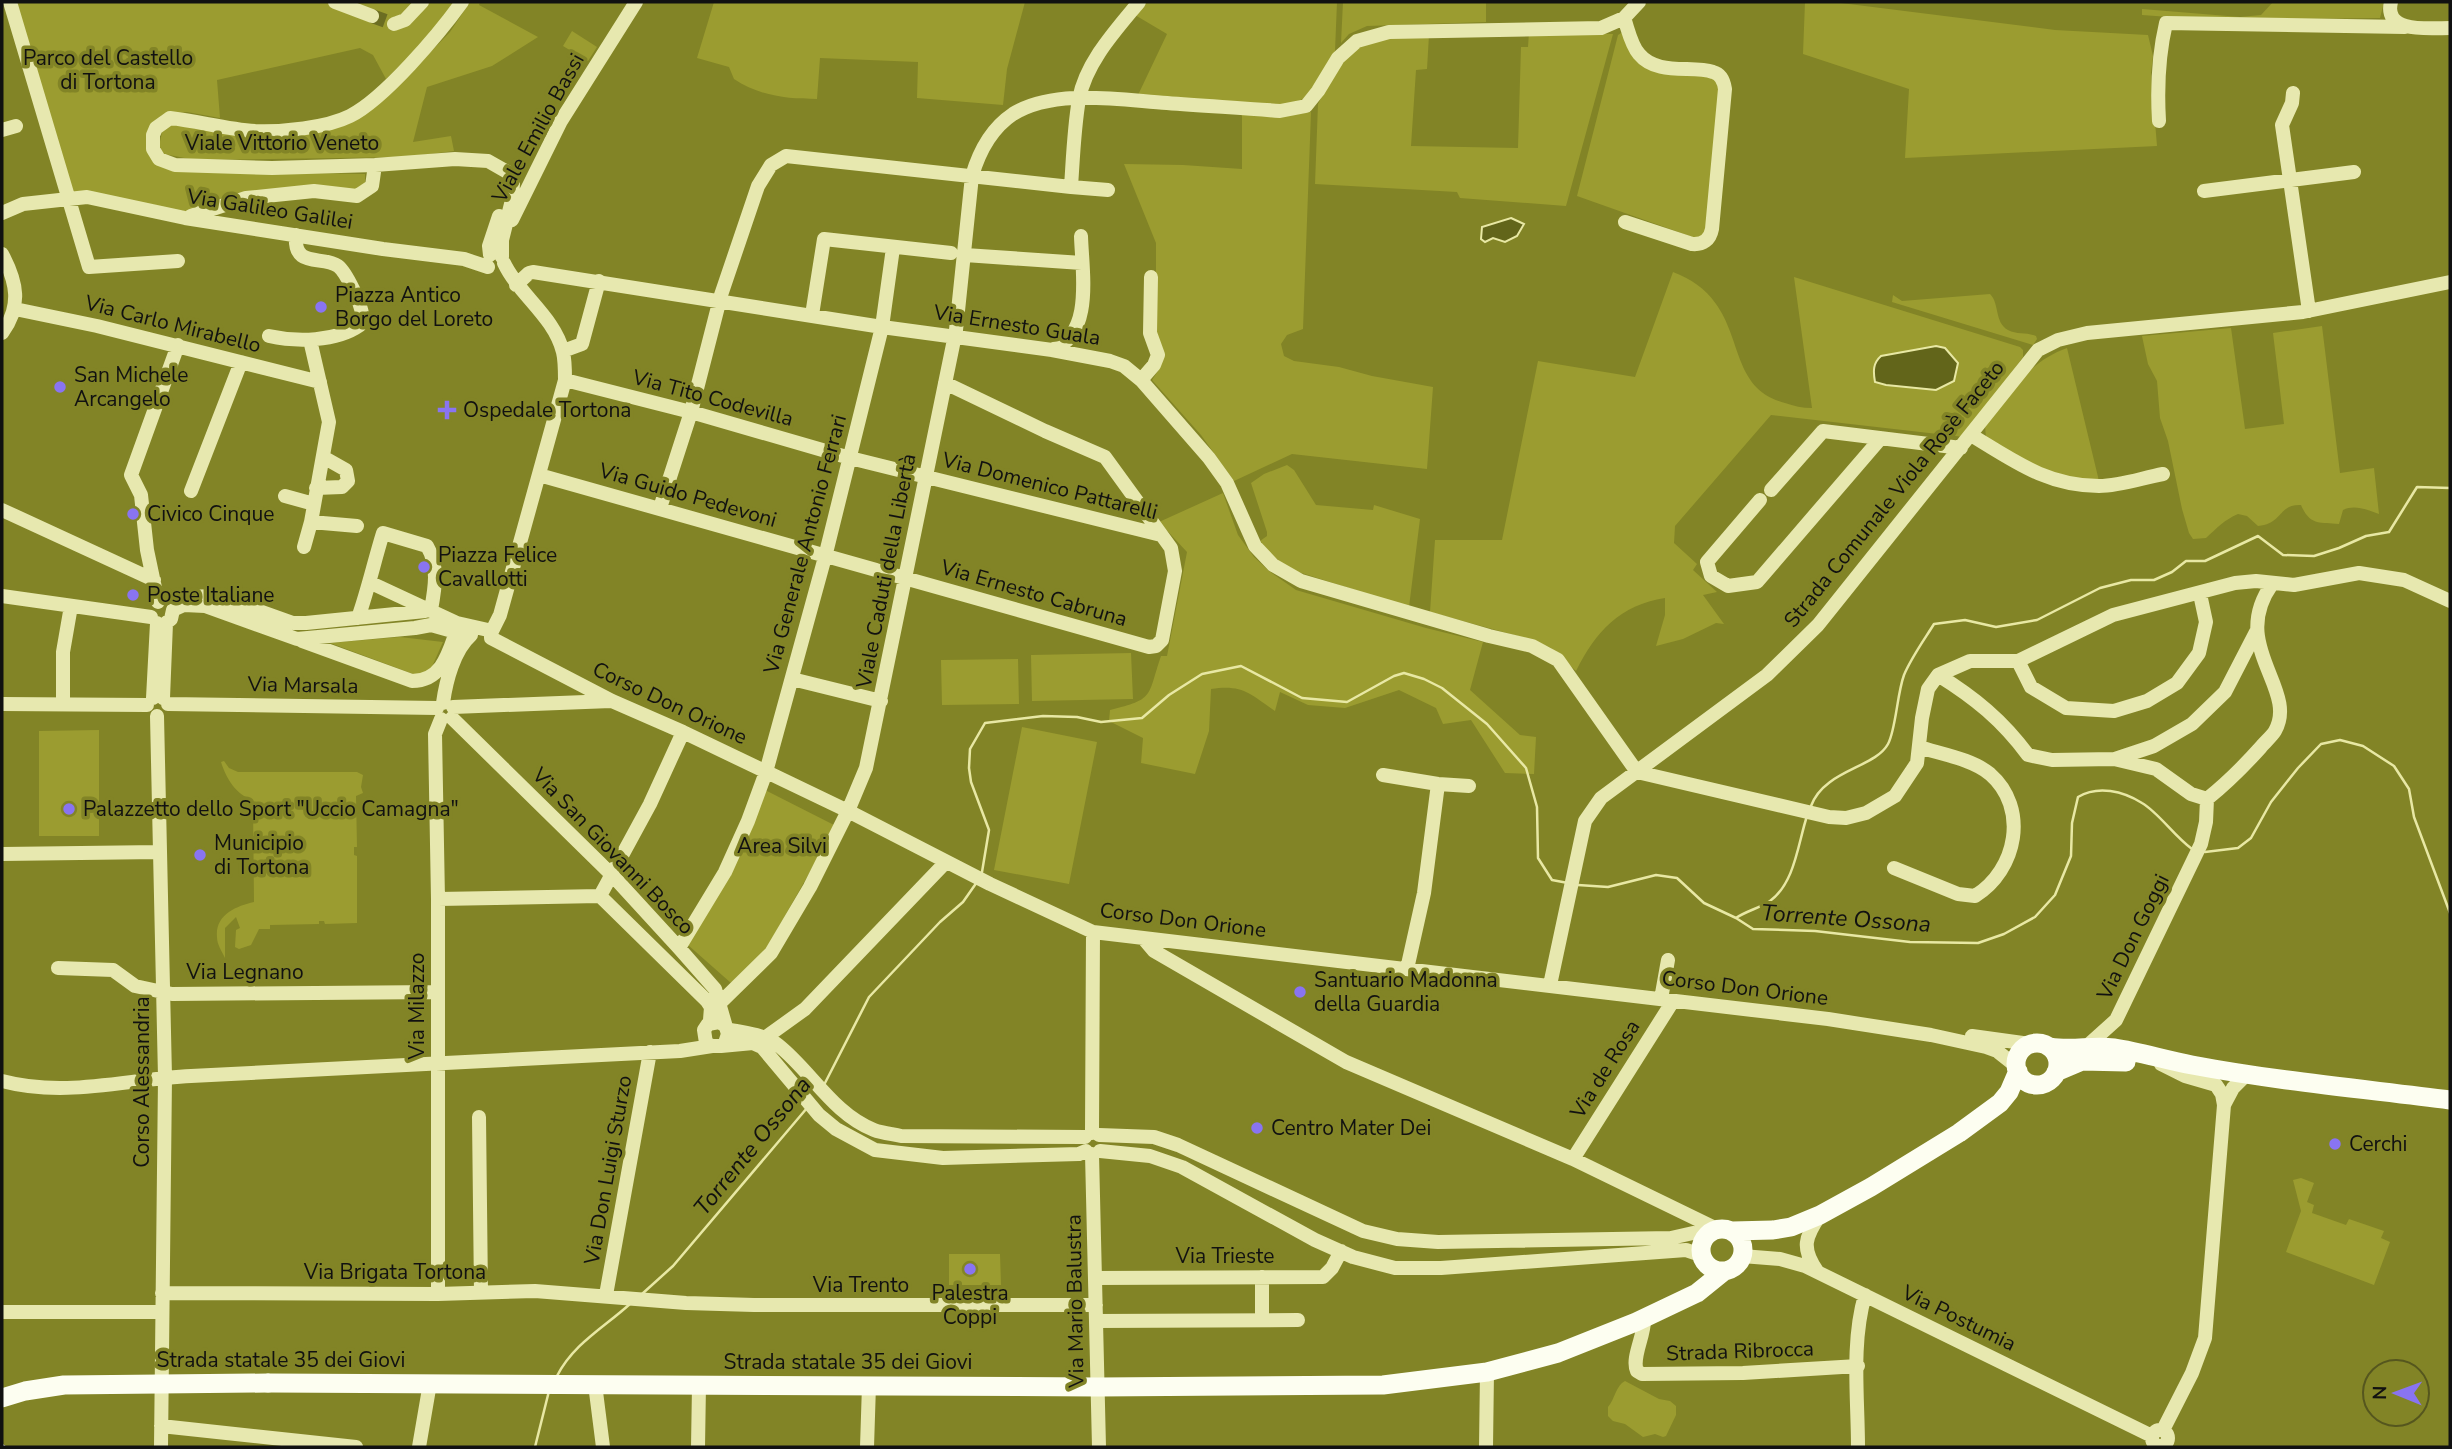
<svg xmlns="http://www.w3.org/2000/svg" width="2452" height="1449" viewBox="0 0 2452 1449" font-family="'Nunito Sans',sans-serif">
	<rect width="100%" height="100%" fill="#828426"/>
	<path fill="#9b9c30" d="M16,2H457L434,33L386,79L373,55L360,48L217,80L220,118L187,112L162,115C137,137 142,162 173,171L365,174V185L355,193L313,188L237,193L189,212L72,192Z
		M470,2H480L479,5L538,37L492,66L427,87L413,142L451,136L454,151L406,157L195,160L164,154L159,146L163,128L170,124L333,126L416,67L450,32Z
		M714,2H1025L1007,69L1003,105L917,98L918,62L820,58L817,99C788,99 759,96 734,79L729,67L697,58Z
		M1147,2H1337L1335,51L1314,87L1303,99L1287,105L1138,95L1167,34L1135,15Z
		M1343,2H1486V22L1367,26L1349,34L1341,43Z
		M1805,2H1833L2055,30L2148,35L2153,56L2151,73L2157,146L1905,158L1909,89L1803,54Z
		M2273,2H2384L2380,18L2210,20L2142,15V9L2240,17L2261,15Z
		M1626,30L1635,56L1710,74L1721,83L1710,225L1701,240L1577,196L1618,35Z
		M572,31L597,47L588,61L563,46Z
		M1529,32L1613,34L1566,206L1460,198L1457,192L1315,184L1318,104L1340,61L1371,39L1429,35L1427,69L1416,70L1411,146L1518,148L1521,47H1528Z
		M1311,112L1303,329L1287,335L1281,344L1284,356L1294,361L1339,367L1372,376L1433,387L1427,469L1292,454L1234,481L1201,435L1152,380C1173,351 1158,353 1156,324V243L1124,164L1183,165L1242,169V113L1285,116Z
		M1673,272C1691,279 1705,288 1716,304C1742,340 1734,390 1785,403C1794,406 1802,408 1812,408L1794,277L2020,347L2023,350V357L1964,437L1771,415L1675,526L1674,543L1697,564L1693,570L1717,592L1703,595L1724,624L1716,623L1683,639L1656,646L1665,615V598C1620,605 1596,631 1576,671L1551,648L1536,641L1430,612L1435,540H1502L1538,361L1635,377Z
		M1990,294C2000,304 1994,322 2008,330C2017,335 2027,332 2036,336L2037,339L2033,345L1892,302L1893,295L1902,301Z
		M2322,326L2340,473L2374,468L2379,514C2367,510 2355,504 2343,510L2339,524C2320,522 2310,526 2301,505C2278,504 2283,524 2258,526L2247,516L2238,514C2224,520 2217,528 2206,538L2193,539L2189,533L2182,509L2168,441L2160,418L2157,381L2148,364L2142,336L2231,328L2245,429L2284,424L2273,333Z
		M2067,348L2099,481L2059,480L1986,438L1985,425C2009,393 2028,362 2067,348Z
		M1287,465L1294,470L1316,505L1373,510L1374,505L1420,519L1409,607L1292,570C1279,562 1269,553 1260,541L1267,536V532L1251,483L1264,474Z
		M1223,493L1238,535L1254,557L1269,571L1296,590L1426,628L1483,642L1470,690L1520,735L1536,737L1534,774L1505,773L1471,720L1443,724L1436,708L1399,690L1345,708L1308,705L1280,692L1275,711C1250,694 1243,684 1211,689L1209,731L1195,774L1141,763L1143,738L1109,721L1110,710C1155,699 1147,697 1161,656H1167L1187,552L1159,522Z
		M400,637L443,642L430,671L416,675L330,643Z
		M1131,653L1133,699L1032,701L1031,655Z
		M1018,659L1019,704L942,705L941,660Z
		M1022,727L1097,742L1069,884L994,870Z
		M99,730V836H39V731Z
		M224,761L229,768L238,772H357L363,775L361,787L363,793L356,796L357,847H354V855L357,856V923L325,924L324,921H319V924L270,925V929H259L251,945L239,949L235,947L236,930L240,928L236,917L225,928V958C222,951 217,945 217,937C215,915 236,906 254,902L253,805V800C236,795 226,778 221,762Z
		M765,790L836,826L766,949L731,983L688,945Z
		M2301,1178L2314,1183L2307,1202L2314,1205L2312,1213L2346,1225L2349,1219L2384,1231L2381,1238L2390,1242L2374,1285L2286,1252L2301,1211L2293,1180Z
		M949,1254H1000L1001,1285H949Z
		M1625,1381L1659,1399L1670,1401L1676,1406V1415L1666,1436L1663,1437L1655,1434L1643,1437L1625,1424L1613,1421L1608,1416V1407C1615,1399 1616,1385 1625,1381Z"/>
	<path fill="#62651a" stroke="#e8e8a4" stroke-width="2" d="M1511,218L1524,224L1517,236L1505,242L1493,238L1485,242L1481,239L1482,227Z
		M1936,346L1945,348L1958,363L1954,381L1936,390L1886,385L1875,382C1873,371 1873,363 1881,356Z"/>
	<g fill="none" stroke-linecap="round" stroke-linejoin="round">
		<path stroke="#e8e8a4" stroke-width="2.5" d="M1811,806C1824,770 1875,768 1888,744C1896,729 1897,694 1904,675C1911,658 1924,640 1934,624L1965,620L1996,627L2037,620L2100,588L2131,580H2154L2172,572L2186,561H2205L2258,536L2283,555L2314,556L2339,548L2366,536L2389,532L2417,487L2450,488
			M2205,852L2238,848L2251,838L2271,802L2298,768L2321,744L2340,740L2363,746L2394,766L2409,789L2414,817L2450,913
			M982,872L989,830L971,782L969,768L970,749L985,723L1043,716L1077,717L1101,722L1142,718L1169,695L1202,674L1241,666L1302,698L1347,702L1394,676L1404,673L1424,679L1442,688L1487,724L1526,768L1537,807L1538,858L1552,880L1568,883
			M1578,885L1608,887L1656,875L1677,878L1704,903L1736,918L1753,929L1815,931L1910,942L1978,943L2004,934L2035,917L2055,895L2071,856L2072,823L2078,797C2098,785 2123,791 2142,803C2159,813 2174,836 2192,849
			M1736,918C1746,911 1760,908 1770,901C1795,883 1798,843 1807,816
			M825,1083L869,997L940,922L963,902L977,882
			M642,1294L673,1266L807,1108
			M557,1376C574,1343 605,1327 631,1303
			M535,1447L549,1391"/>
		<path stroke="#6b6d22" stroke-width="14" stroke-dasharray="14 7" stroke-linecap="butt" d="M372,16L394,24"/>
		<path stroke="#e7e8af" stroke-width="14" d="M10,2L89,267L178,261
			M335,2L372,16
			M462,2C439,34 384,99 350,116C326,128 282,132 255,131C226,129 198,121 170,118L156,128L153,135V149L159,159L175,165L272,168L375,165L455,159L488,161L509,173L513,183L512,200L502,240V257
			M2391,2C2383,34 2431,28 2450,28
			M1624,18C1628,29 1631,45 1639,54C1657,76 1692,65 1713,72C1721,74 1724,82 1725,89L1712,229C1710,240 1703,245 1692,244L1625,222
			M394,24L405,20L422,2
			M2293,93L2292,103L2282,125L2309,311
			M2159,121C2157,87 2158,57 2166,23L2405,27
			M2,130L16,126
			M1108,190L1071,187C1073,158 1074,128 1079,99C1086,62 1116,30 1139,2
			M2204,191L2354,172
			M2,213L23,204L87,197L185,218L383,249L464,259L488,267
			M191,216L246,198L314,191L357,196L372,186L375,165
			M512,220L561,121L636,2
			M2,254C17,282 22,306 2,333
			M490,255L489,246L499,216
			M965,255L1082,263
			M516,285L529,273L533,272L882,327L1052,350L1110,361L1124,366L1141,380L1209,458L1227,483L1255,546L1273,565L1301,581L1489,636L1532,646L1558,660L1637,772L1829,817L1846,818L1866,813L1895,796L1917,763L1922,718L1928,689L1938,675L1970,661H2018L2113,615L2235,583L2256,581L2294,585L2359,573L2404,580L2450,601
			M15,309L97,326L320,382
			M812,315L824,239L951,253
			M269,336C296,342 336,342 360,325C360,324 363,315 362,315C362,305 346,272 338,266C322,255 293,269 296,235
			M1052,350C1094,334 1082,272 1081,236
			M563,351L582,344L599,281
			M565,380L691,412L850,458L1161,535
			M1141,380L1154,365L1158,355L1150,333L1151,277
			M1971,435C2014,461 2047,486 2099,486C2120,486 2142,478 2163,474
			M539,475L1149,647L1156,646L1162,640L1175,571L1171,548L1105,457L1045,431L945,383
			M316,488L342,487L348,481L346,470L323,457
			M1771,490L1823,431L1961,448
			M191,491L241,362
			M285,496L314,504
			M1760,500L1707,562L1711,576L1728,586L1757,582L1881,438
			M660,508L691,412L721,295L758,186L771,165L786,156L1071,187
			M2,510L154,580
			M311,522L357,526
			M304,547L311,522L329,422L310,340
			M371,583L457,623L488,630L491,633V638L612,701L683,732L848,811L990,884L1093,932L1828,1019L1931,1035L1986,1047L1997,1051L2016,1066
			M2,596L151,617
			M183,597L217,596L293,623H306L425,611
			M158,602L147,550L141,495L131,475L178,345
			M173,610L184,605L205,606L297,639L415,628L431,625L463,634
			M358,618C368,590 374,562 383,533L427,546C439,566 435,588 431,610
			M491,633L500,615L565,380C565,371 565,360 563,352C554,316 519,295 504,263
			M302,641L412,681C441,681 448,655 456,632
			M2018,661L2031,687L2066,708L2114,711L2147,701L2177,683L2199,653L2206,622L2200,594
			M1938,675C1975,698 2002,720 2028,755L2052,760L2114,759L2156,769L2191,794L2207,799C2227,783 2244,766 2261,747C2265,742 2272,736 2275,731C2299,689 2228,646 2272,584
			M792,679L881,701
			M153,698L157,623
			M163,698L166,623L171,619L173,610
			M443,703C446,681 454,650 471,635
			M2,704L147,705
			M63,704V652L71,606
			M168,704L437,708
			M453,707L611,701
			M157,716L165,1077L161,1447
			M452,718L613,876L679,948L715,989L728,1034L725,1043L721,1046H712L706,1043L704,1030L708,1024L719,1022L724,1025
			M2115,759L2154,746L2192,724L2225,692L2256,632
			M1383,775L1438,784L1469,786
			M2,854L159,852
			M1894,868L1958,894L1975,896C2017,870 2029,808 1990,774C1972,759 1941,754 1919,747
			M600,896L707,1001L711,1007L710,1020
			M438,899L600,896L650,804L683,732
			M1143,938L1154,951L1346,1062L1573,1159L1717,1229
			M679,948L725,872L748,821L766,772L825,557L882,327L893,248
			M58,968L113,970L135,986L172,994L438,992
			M1407,969L1424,893L1438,784
			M1550,985L1585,821L1601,798L1767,675L1818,625L2038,350L2058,340L2087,333L2303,312L2450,282
			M1661,999L1668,960
			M719,1004L771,953L810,887L848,811L866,768L956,330L972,176C979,152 992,128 1013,114C1054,88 1121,100 1167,103C1205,106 1243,108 1280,111L1306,106L1318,91L1338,58L1357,41L1389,32L1601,28L1624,18L1639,2
			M727,1029C743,1033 764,1034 778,1045C811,1071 833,1114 874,1130C882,1133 892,1134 901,1136L1085,1137
			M1972,1036L2030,1044
			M766,1037L805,1009L946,862
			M721,1046L753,1043L762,1047L819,1115L836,1129L875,1150L943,1158L1079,1154L1086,1151
			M2086,1047L2116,1020L2201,844L2206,822L2207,799
			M2161,1064L2185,1076L2216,1085L2222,1094L2224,1105L2205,1338L2192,1373L2163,1430
			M2,1081C66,1098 127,1079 191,1076C354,1068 517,1059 680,1051L712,1046
			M2224,1105L2233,1088L2247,1074
			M479,1117L481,1293
			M1092,1133L1093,932
			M1099,1135L1154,1137L1178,1145L1363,1231L1397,1239L1438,1242L1671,1238L1693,1233L1709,1234
			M1100,1151L1150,1156L1182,1167L1315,1240L1353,1257L1395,1268H1441L1686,1250L1701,1255
			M1092,1154L1099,1447
			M1573,1159L1673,1001
			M1742,1256L1780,1259L1805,1266L2152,1436
			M1817,1271C1801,1248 1805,1237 1820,1215
			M1095,1278L1323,1277L1332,1268L1341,1251
			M162,1293L438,1294L535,1291L686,1303L754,1305H1096
			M438,1294V899L435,734L441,719
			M606,1295L650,1052
			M2,1312H162
			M1644,1319C1645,1335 1631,1358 1637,1371L1642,1374L1743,1373L1858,1366
			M1262,1320V1277
			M1096,1321L1298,1320
			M595,1384L603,1447
			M161,1426L356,1447
			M2152 1438a8 8 0 1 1 16 0a8 8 0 1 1-16 0Z
			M419,1447L430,1383
			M698,1447L699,1385
			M867,1447L869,1385
			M1486,1447L1487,1372
			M1858,1447C1858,1398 1851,1343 1865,1295"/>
		<path stroke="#fdfef1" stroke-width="19" d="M2016 1064a21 21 0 1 1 42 0a21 21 0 1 1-42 0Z
			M2050,1047C2072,1051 2092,1045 2114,1048C2140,1052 2165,1060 2192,1065C2277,1081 2364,1089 2450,1100
			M2056,1072L2082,1061L2126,1062
			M1701 1250a21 21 0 1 1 42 0a21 21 0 1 1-42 0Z
			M1732,1231L1773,1230L1791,1227L1820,1215L1871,1187L1959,1133L2000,1103L2009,1092L2018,1071
			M268,1383L1098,1387L1383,1385L1487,1372L1558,1353L1636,1322L1697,1293L1723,1272"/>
		<path stroke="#fff" stroke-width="2.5" stroke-dasharray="12 5" stroke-linecap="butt" d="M2,1445L5,1447"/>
		<path stroke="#fdfef1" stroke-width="19" d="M2,1398L25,1391L64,1385L268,1383"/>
	</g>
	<g fill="#8974f1" stroke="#828426" stroke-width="2.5">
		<circle cx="321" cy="307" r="7"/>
		<circle cx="60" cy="387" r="7"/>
		<path d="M443.5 399.5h7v7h7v7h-7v7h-7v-7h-7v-7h7z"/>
		<circle cx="133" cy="514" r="7"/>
		<circle cx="424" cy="567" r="7"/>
		<circle cx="133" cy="595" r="7"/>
		<circle cx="69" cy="809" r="7"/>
		<circle cx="200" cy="855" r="7"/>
		<circle cx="1300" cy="992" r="7"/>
		<circle cx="1257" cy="1128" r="7"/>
		<circle cx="2335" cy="1144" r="7"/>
		<circle cx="970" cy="1269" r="7"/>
	</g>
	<g text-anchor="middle" stroke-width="7" stroke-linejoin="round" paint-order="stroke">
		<g font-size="21" fill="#111" stroke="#828426">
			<text x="108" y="65">Parco del Castello<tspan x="108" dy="24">di Tortona</tspan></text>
			<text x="782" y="853">Area Silvi</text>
		</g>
		<g font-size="21" fill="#111" stroke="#828426">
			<text transform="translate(538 128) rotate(-61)" y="7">Viale Emilio Bassi</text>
			<text x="282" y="150">Viale Vittorio Veneto</text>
			<text transform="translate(270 209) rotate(9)" y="7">Via Galileo Galilei</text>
			<text transform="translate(173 324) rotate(14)" y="7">Via Carlo Mirabello</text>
			<text transform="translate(1017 325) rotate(9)" y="7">Via Ernesto Guala</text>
			<text transform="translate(713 398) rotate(15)" y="7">Via Tito Codevilla</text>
			<text transform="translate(1050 486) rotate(14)" y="7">Via Domenico Pattarelli</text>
			<text transform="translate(1894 494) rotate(-51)" y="7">Strada Comunale Viola Rosè Faceto</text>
			<text transform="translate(688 495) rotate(16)" y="7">Via Guido Pedevoni</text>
			<text transform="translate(805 544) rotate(-75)" y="7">Via Generale Antonio Ferrari</text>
			<text transform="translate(886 571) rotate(-79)" y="7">Viale Caduti della Libertà</text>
			<text transform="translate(1034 593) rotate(16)" y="7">Via Ernesto Cabruna</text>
			<text transform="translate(303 685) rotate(1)" y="7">Via Marsala</text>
			<text transform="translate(670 703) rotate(25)" y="7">Corso Don Orione</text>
			<text transform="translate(613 851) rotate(46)" y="7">Via San Giovanni Bosco</text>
			<text transform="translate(1183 920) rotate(7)" y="7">Corso Don Orione</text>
			<text transform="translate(2133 937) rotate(-64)" y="7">Via Don Goggi</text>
			<text x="245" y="979">Via Legnano</text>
			<text transform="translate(1745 988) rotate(7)" y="7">Corso Don Orione</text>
			<text transform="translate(417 1006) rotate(-90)" y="7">Via Milazzo</text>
			<text transform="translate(1605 1069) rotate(-58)" y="7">Via de Rosa</text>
			<text transform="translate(142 1082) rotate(-90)" y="7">Corso Alessandria</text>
			<text transform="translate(608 1170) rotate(-80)" y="7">Via Don Luigi Sturzo</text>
			<text x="1225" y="1263">Via Trieste</text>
			<text x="395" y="1279">Via Brigata Tortona</text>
			<text x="861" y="1292">Via Trento</text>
			<text transform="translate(1075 1301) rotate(-91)" y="7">Via Mario Balustra</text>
			<text transform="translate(1959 1318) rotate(26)" y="7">Via Postumia</text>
			<text transform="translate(1740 1351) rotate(-2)" y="7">Strada Ribrocca</text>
			<text x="281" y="1367">Strada statale 35 dei Giovi</text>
			<text x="848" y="1369">Strada statale 35 dei Giovi</text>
		</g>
		<g font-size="21" fill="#111" stroke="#828426" text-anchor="start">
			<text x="335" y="302">Piazza Antico<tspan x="335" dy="24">Borgo del Loreto</tspan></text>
			<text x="74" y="382">San Michele<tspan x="74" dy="24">Arcangelo</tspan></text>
			<text x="463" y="417">Ospedale Tortona</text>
			<text x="147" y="521">Civico Cinque</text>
			<text x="438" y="562">Piazza Felice<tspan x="438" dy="24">Cavallotti</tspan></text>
			<text x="147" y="602">Poste Italiane</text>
			<text x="83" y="816">Palazzetto dello Sport "Uccio Camagna"</text>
			<text x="214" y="850">Municipio<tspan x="214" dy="24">di Tortona</tspan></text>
			<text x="1314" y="987">Santuario Madonna<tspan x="1314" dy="24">della Guardia</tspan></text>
			<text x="1271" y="1135">Centro Mater Dei</text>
			<text x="2349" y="1151">Cerchi</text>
			<text x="970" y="1300" text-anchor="middle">Palestra<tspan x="970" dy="24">Coppi</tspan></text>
		</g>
		<g font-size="23" font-style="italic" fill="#111" stroke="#828426">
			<text transform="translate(1846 918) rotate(4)" y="8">Torrente Ossona</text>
			<text transform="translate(752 1146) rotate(-51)" y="8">Torrente Ossona</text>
		</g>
	</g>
	<rect width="2452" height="1449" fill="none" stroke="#111111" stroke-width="7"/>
	<g transform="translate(2396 1393) rotate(271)"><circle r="33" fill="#828426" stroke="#55561e" stroke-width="2"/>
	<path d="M0-5L12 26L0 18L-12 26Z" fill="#8974f1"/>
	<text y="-10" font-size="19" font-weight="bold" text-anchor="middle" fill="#111111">N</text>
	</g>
</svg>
